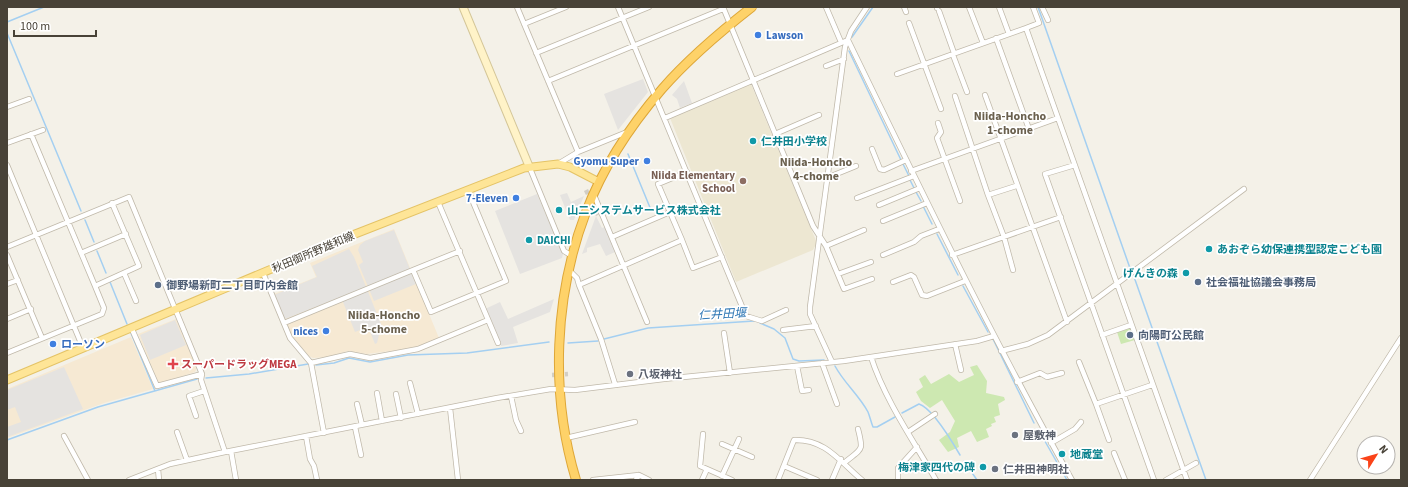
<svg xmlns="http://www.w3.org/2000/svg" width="1408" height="487" viewBox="0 0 1408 487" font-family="'Source Sans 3','Noto Sans JP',sans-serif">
	<rect width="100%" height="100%" fill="#f4f1e8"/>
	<path fill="#f6e9d3" d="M394,229L439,338L415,348L367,354L348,351L327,357L313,358L309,356L291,335L274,294L316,277L310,263Z
		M176,319L197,368L195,372L161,383L157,381L138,334Z
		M131,337L153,389L104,403L7,438V389Z"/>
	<path fill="#ede7d2" d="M751,84L817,243L813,250L736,282L670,118Z"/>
	<path fill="#cde8b1" d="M1131,327L1135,340L1121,344L1117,332Z
		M977,365L987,381L986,393L1004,397L1005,400L998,404L1000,415L994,417L996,422L991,424L992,426L986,429L989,437L977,442L971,431L957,438L959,447L948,452L939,440L950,432L955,421L942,400L930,408L921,401L916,392L923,387L919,379L925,375L931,384L949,374L959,382L974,375L970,367Z"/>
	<path fill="#e5e3e0" d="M643,79L648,92L618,130L604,94Z
		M684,81L692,103L680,108L677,99L672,95Z
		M567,193L571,202L584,196L574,220H570L560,195Z
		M537,194L563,254L562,258L520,274L495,211Z
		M596,216L602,228L605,227L615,252L606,256L600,244L587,248V252L582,254Z
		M394,230L416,284L374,301L359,265L363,262L358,250L360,245L365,241Z
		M349,249L354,257L383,329L380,331L377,343L375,344L368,327L355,332L341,297L285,319L274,295L317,277L312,266Z
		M554,299L550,312L513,327L518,343L501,346L485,309L500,302L508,319Z
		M175,320L186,345L150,360L140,335Z
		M64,367L83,409L7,437V427L21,422L15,407L7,410V390Z"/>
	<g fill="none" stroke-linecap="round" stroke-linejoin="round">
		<path stroke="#a4cff1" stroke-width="1.5" d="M1038,7L1131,271
			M7,22L44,7
			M7,33L81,211
			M852,37L873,7
			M849,51L901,160
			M628,154L651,210
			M903,164L909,176
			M910,180L914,188
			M916,192L921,201
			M923,206L932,224
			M85,220L94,242
			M937,234L958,275
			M97,251L106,273
			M1133,274L1206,480
			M110,282L127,324
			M963,286L988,332
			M760,323L774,329L785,338L793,359L799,361L824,360
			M131,333L155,391
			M604,339L648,328L754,321
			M993,339L1034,423
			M568,343L598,341
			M316,365L334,363L349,358L370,362L408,355L467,353L549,342
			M835,366C844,383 859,395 868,412C870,417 871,422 873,427H877L895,417
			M206,378L249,374L308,364
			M902,413L919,404C932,408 953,443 960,455
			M1038,429L1067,480
			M7,440L98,407L197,379
			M964,461L977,480"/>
		<path stroke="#d2cec5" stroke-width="4.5" stroke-dasharray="4.5 2" stroke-linecap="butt" d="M586,190L598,215
			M552,375L568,374"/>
		<defs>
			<path id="street" d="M517,7L578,152
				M618,7L746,316L762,321L786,310
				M723,7L813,226L826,246L844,289L872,279
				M826,7L841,42
				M904,7L906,12
				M937,7V8
				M969,7L983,43
				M999,7L1009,34
				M1042,7L1048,20
				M939,11L954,53
				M909,23L941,109
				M524,24L566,7
				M1026,28L1039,23L1033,7
				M996,38L1029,129
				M536,53L649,7
				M953,55L967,92
				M826,66L844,59
				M897,74L1026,28L1187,480
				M548,81L723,9
				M985,95L1067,322
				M955,96L988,195L1016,186
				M7,107L29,99
				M665,118L848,40C920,188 991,336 1072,480
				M938,123L941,132L937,138L960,201
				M31,134L95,286
				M775,134L819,115
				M7,143L43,130
				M872,149L880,169L884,170L906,160
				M558,164L578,152L627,132
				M7,165L83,348
				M1075,165L1045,174L1154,480
				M529,166L564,251L572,256
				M911,171L1058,118
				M829,177L856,166
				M594,195L647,322
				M988,195L1004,237L1013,270
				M857,198L914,176
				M438,202L498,343
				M879,205L920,188
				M883,221L927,203
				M612,237L670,212
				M682,240L658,184L687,172
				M826,246L864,230
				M7,247L129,197L202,374L201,380L225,452
				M460,251L413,270L431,312L506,281L468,190
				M81,253L126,234
				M7,255L42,338
				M883,255L914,242L921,236L939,229
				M952,255L1061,217
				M569,270L577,278L579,285L601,339L615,384
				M124,273L136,301
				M263,273L290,338L311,363L324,433
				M838,274L871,262
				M893,282L911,275L914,277L922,295L927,296L965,281
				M7,284L18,280
				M579,285L682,240L693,268L722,257
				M7,319L31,309
				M284,323L413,270
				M131,327L157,386L202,374
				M783,330L816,326
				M724,333L730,373
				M1102,335L1131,325
				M955,344L961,370
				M1001,351L1028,344L1048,335L1244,189
				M7,353L102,314L104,308L95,286L139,266L112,203
				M871,357C885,400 913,440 936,480
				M832,362L810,314V307L845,47L851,31L867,7
				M1079,362L1096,404L1152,385
				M311,363L350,354L370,358L418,349L488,320
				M822,363L837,404
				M797,366L802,391L809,390
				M1017,382L1040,373L1047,377L1062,373
				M410,383L418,414
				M377,393L382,421
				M396,394L401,418
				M511,396L516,420L521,431
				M357,404L362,425
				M1096,404L1109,440
				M450,408L458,480
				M196,416L189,396L204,391
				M355,427L361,455
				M177,432L187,460
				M908,432L935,414
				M703,434L700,466L707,469
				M64,436L88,480
				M306,436L310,459L314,466L317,480
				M566,438L635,422
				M1051,443L1075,429L1081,422
				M722,444L752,457
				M231,451L236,480
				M1114,453L1125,480
				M844,463C862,448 864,452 858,429
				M784,466L817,480
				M158,469L159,480
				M639,475L649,480
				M722,476L739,439
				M129,480L170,464L225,452L497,398L551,389L575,390L664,379L844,361L977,341L994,336
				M593,480L639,475L636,480
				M702,480L707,469L732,480
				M778,480L794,440C826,439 840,462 862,480
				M832,480L841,459
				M898,480V468L917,447
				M1166,480L1196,463
				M1310,480L1401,338"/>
			<path id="secondary" d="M463,7L529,166"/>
			<path id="primary" d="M7,380L350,236L524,168L558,164L570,167L599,182"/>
			<path id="highway" d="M576,480C550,394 554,296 586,212C603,167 631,125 662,89C689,58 720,32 752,7"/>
		</defs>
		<use href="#street" stroke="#c0b9aa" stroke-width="6"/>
		<use href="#secondary" stroke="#d4c698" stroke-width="9"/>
		<use href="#primary" stroke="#e4c366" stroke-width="9"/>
		<use href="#highway" stroke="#dea738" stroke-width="10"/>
		<use href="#street" stroke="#fff" stroke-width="4.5"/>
		<use href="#secondary" stroke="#fff3c8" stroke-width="7"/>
		<use href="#primary" stroke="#fee597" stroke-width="7"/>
		<use href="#highway" stroke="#fed269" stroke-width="8"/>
	</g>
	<g fill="#3f7fe0" stroke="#fff" stroke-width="1.5">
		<circle cx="758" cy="35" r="4"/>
		<circle cx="647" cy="161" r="4"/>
		<circle cx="516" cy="198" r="4"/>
		<circle cx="326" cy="331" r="4"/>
		<circle cx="53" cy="344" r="4"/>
	</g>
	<g fill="#0f9aa8" stroke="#fff" stroke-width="1.5">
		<circle cx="753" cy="141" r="4"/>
		<circle cx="559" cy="210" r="4"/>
		<circle cx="529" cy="240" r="4"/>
		<circle cx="1209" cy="249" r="4"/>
		<circle cx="1186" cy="273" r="4"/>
		<circle cx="1062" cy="454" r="4"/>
		<circle cx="983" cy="467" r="4"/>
	</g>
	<circle fill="#8d6e63" stroke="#fff" stroke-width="1.5" cx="743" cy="181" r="4"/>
	<g fill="#5c6f8a" stroke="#fff" stroke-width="1.5">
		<circle cx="1198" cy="282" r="4"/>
		<circle cx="158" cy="285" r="4"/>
		<circle cx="1130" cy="335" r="4"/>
	</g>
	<path fill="#e0444e" stroke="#fff" stroke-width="1.5" d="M171 358h4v4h4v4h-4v4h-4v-4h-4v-4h4z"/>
	<g fill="#6b7280" stroke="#fff" stroke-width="1.5">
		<circle cx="630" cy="374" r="4"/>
		<circle cx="1015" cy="435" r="4"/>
		<circle cx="995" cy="469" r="4"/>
	</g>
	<g text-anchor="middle" stroke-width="3.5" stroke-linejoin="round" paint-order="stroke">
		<g font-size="11" font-weight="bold" fill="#366cbe" stroke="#fff" text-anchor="end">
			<text x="766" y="39" text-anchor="start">Lawson</text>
			<text x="639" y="165">Gyomu Super</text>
			<text x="508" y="202">7-Eleven</text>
			<text x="318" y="335">nices</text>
			<text x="61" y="348" text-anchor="start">ローソン</text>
		</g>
		<g font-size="11" font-weight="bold" fill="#0d838f" stroke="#fff" text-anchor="start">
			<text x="761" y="145">仁井田小学校</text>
			<text x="567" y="214">山二システムサービス株式会社</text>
			<text x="537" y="244">DAICHI</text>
			<text x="1217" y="253">あおぞら幼保連携型認定こども園</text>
			<text x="1178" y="277" text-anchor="end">げんきの森</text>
			<text x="1070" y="458">地蔵堂</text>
			<text x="975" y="471" text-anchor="end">梅津家四代の碑</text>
		</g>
		<g font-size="11" font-weight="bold" fill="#785e54" stroke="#fff" text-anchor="end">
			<text x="735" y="179">Niida Elementary<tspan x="735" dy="13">School</tspan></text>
		</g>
		<g font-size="11" fill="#484237" stroke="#fff">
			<text transform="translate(313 252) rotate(-23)" y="4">秋田御所野雄和線</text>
		</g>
		<g font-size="11" font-weight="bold" fill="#4e5e75" stroke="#fff" text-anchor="start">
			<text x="1206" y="286">社会福祉協議会事務局</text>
			<text x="166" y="289">御野場新町二丁目町内会館</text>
			<text x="1138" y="339">向陽町公民館</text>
		</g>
		<g font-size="11" font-weight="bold" fill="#be3a42" stroke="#fff" text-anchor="start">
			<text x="181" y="368">スーパードラッグMEGA</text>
		</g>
		<g font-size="11" font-weight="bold" fill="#5b616d" stroke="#fff" text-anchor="start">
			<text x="638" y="378">八坂神社</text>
			<text x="1023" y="439">屋敷神</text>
			<text x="1003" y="473">仁井田神明社</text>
		</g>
		<g font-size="12" font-weight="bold" fill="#6a604e" stroke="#fff">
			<text x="1010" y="120">Niida-Honcho<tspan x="1010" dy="14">1-chome</tspan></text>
			<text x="816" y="166">Niida-Honcho<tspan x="816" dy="14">4-chome</tspan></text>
			<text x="384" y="319">Niida-Honcho<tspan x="384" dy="14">5-chome</tspan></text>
		</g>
		<g font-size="12" font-style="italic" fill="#2f77b4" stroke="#fff">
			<text transform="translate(722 314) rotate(-3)" y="4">仁井田堰</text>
		</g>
	</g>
	<rect width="1408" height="487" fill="none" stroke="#484237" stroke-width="16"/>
	<g transform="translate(1376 455) rotate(53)"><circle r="19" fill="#ffffff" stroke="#b6b3af"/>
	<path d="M0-3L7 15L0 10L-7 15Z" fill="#fa4319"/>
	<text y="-6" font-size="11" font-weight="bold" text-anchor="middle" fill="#484237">N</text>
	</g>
	<path d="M14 30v6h82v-6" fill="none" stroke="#484237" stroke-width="2"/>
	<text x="20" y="30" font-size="12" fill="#484237" stroke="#ffffff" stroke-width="3" paint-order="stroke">100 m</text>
</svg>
